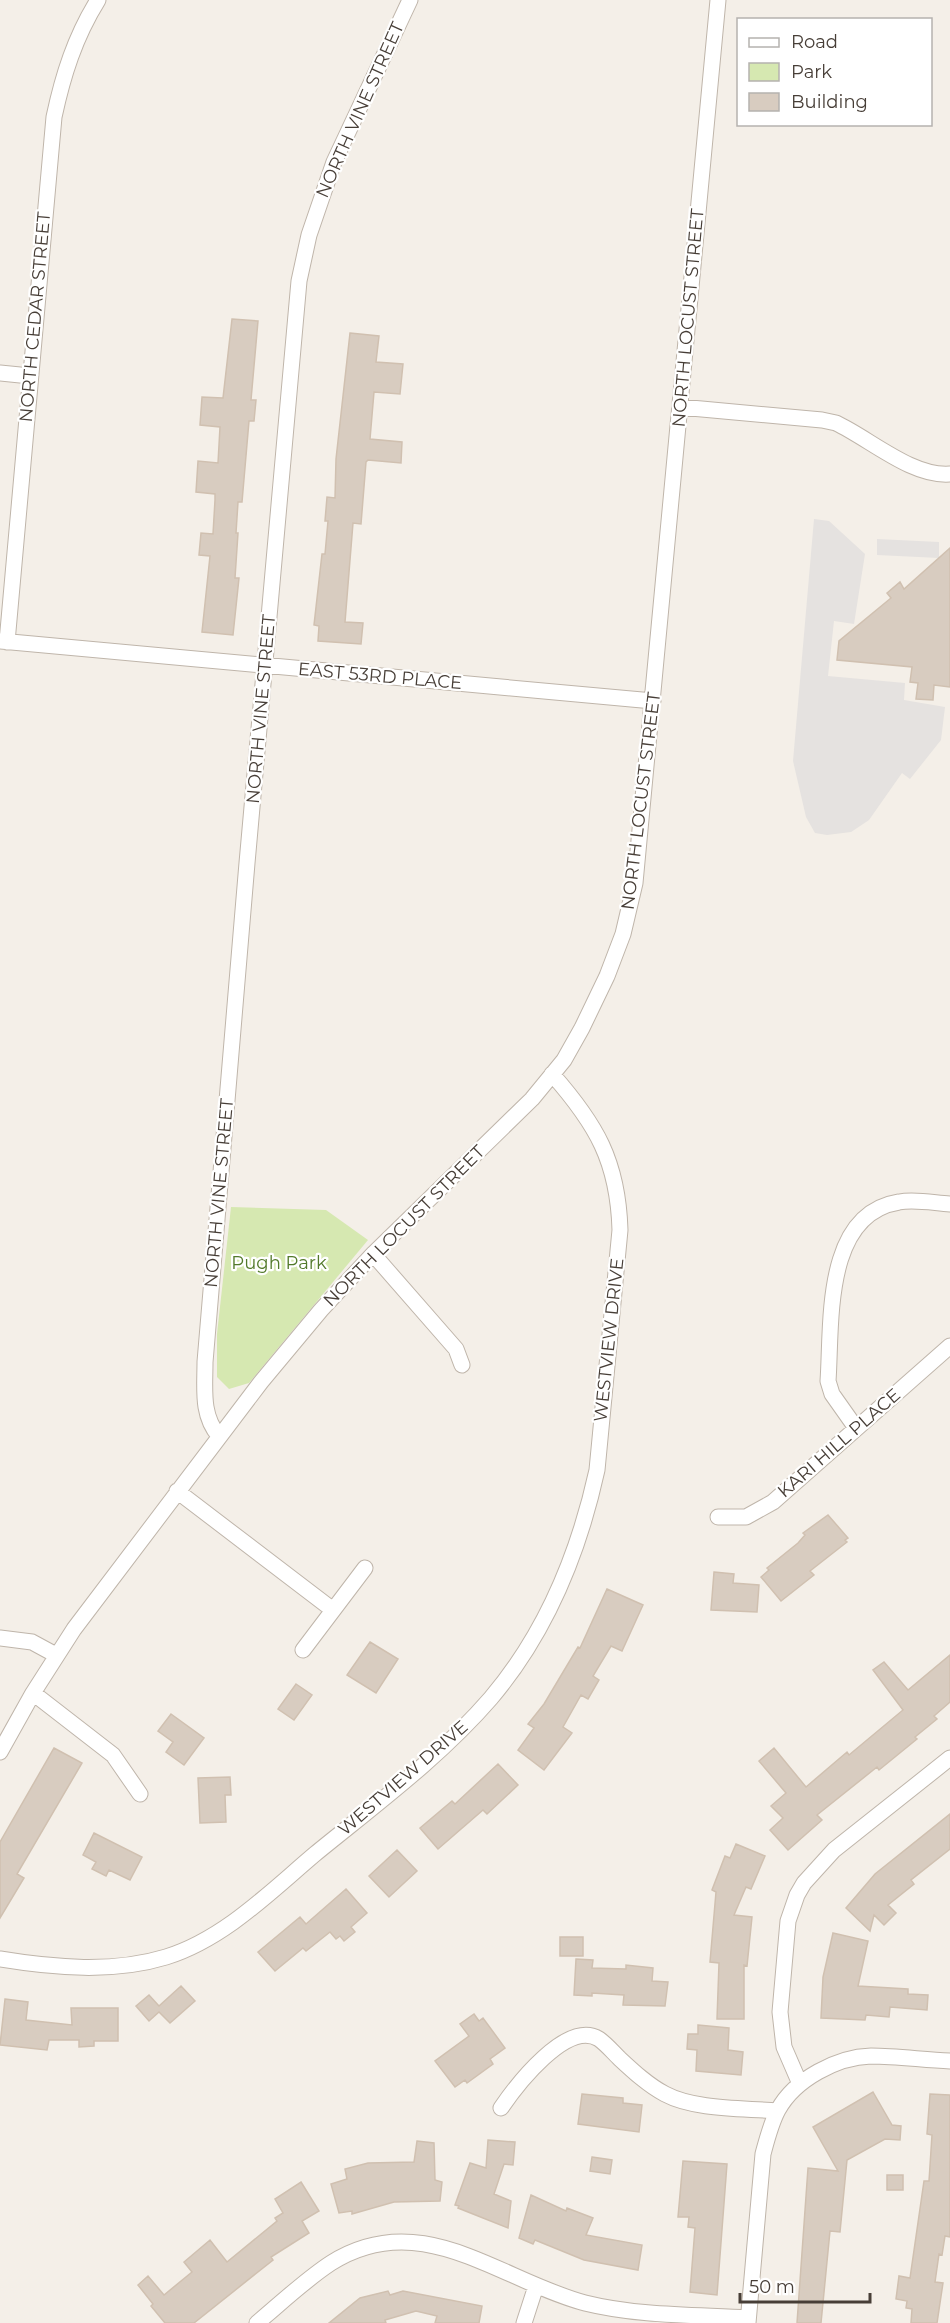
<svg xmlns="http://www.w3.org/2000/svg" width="950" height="2323" viewBox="0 0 950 2323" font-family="Montserrat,sans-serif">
	<rect width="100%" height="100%" fill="#f4efe8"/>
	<path fill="#d6e8b1" d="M231,1207L326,1210L368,1240L249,1383L229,1389L217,1377V1334Z"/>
	<path fill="#e5e2e0" d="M814,519L829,521L865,554L854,624L834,621L828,676L905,683L904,700L945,707L941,740L910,779L902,773L869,820L851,832L827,835L815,833L806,817L793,761Z
		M877,539L939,542V558L877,555Z"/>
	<path fill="#d8ccc0" stroke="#d0c0b0" stroke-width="1.5" d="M232,319L258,321L251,400H256L254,421H249L242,502H238L236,533H238L235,578H239L233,635L202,632L210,556L199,555L201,533L213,534L215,500V494L196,492L198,461L218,463L220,427L200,425L202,397L223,398Z
		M350,333L379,336L376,362L403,364L400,394L374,392L370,439L402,442L401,463L368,460L366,462L361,524L353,523L345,622L363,623L361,644L318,641L319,626L314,625L322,554H325L328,521H325L327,497L335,498L336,459Z
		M950,548V687L934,685L933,700L916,699L918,683L910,682L912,667L837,660L839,641L891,598L887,593L900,582L904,589Z
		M828,1515L848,1538L845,1540L847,1542L810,1571L814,1575L781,1601L761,1577L769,1570L767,1568L798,1543L805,1535L803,1533Z
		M714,1572L734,1574L733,1583L759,1585L757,1612L711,1610Z
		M607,1589L643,1605L622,1651L611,1646L593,1676L599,1680L588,1699L581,1695L563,1727L572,1733L544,1770L518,1750L534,1728L528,1724L544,1704L578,1647L580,1648Z
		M370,1642L398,1659L376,1693L347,1675Z
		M950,1655V1702L934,1716L937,1719L915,1737L917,1739L879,1770L877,1767L817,1815L822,1820L788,1850L770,1830L783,1818L771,1806L786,1793L759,1761L774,1748L806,1787L847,1752L849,1755L903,1710L873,1670L884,1662L908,1690Z
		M296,1684L312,1695L294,1720L278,1709Z
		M171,1714L204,1738L184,1765L166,1752L173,1742L158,1731Z
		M54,1748L82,1763L17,1874L24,1878L0,1918V1842Z
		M498,1764L518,1785L487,1814L483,1810L438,1849L420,1828L452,1801L455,1804Z
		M230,1777L231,1795H225L226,1822L200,1823L198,1778Z
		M950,1814V1849L911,1880L914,1884L888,1905L896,1913L884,1925L874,1915L870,1931L846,1908L875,1874Z
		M94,1833L142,1857L130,1880L109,1870L106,1876L92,1869L96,1862L83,1855Z
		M736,1844L765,1856L751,1889L746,1887L734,1915L752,1917L747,1966L744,1965V2019H717L719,1963L710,1962L716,1892L712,1890L725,1856L730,1858Z
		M397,1850L417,1871L389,1897L369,1876Z
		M346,1889L367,1913L351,1927L355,1932L344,1941L340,1936L336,1939L330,1932L306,1951L303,1948L275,1971L258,1952L300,1917L306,1924Z
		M833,1933L868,1941L858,1986L908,1989V1994L928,1995L927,2010L890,2007L889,2017L866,2015L865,2020L821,2018L823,1977Z
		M560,1937H583V1956H560Z
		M576,1959L593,1960L592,1968L626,1969V1965L653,1968L652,1981L668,1982L665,2006L623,2005L624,1995L592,1993V1996L574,1995Z
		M181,1986L195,2001L170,2023L159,2012L149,2021L136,2006L149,1995L159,2006Z
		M5,1999L28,2002L26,2020L72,2025L71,2008H118V2041H94V2046L79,2047V2040H49L47,2050L0,2045Z
		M474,2014L479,2021L483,2018L505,2048L490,2059L493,2064L467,2083L465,2080L455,2087L435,2061L469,2036L460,2024Z
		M698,2025L729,2028L728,2050L743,2052L741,2075L696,2071L697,2050L687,2049L688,2034H698Z
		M873,2092L892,2125L901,2126L900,2140L885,2139L847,2160L840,2232L830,2231L821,2323H797L808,2168L838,2171L813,2127Z
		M582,2094L623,2098V2103L642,2105L639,2132L578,2124Z
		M930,2094L950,2095V2237L945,2236L942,2255L939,2254L935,2282L943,2283L937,2323H911L912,2309L906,2308L907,2301L896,2299L899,2276L910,2278L924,2181H929L932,2135L927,2134Z
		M488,2140L515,2142L513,2165L504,2164L494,2194L511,2201L508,2228L458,2208L459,2206L455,2205L470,2163L486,2168Z
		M417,2141L434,2143L435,2180L442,2182L440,2201L394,2202L352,2214V2211L339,2213L331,2184L347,2179L345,2169L368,2163L414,2162Z
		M592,2157L612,2160L610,2174L590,2171Z
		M683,2161L727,2164L717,2295L690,2292L695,2228L688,2227L689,2217H678Z
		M887,2175H903V2190H887Z
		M301,2182L319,2211L302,2221L309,2233L271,2257L273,2260L194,2323H165L151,2306L153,2304L138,2285L148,2276L164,2295L192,2272L184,2262L210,2240L227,2262L277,2221L275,2218L283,2213L275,2199Z
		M531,2195L566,2211L567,2208L593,2218L586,2235L642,2245L638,2270L584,2260L535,2240L533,2244L519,2238Z
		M388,2291L390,2295L403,2291L482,2306L479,2323H435L437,2316L416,2311L385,2320L386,2323H329L360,2298Z"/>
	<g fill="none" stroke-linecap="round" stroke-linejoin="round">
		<defs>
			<path id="street" d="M0,373L30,376
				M680,407L822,420L836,423C870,439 912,477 950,474
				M0,641L653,701
				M7,642L54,117C63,75 75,37 98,0
				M373,1254L456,1349L462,1365
				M856,1428L832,1394L828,1381C832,1324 823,1214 899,1202C915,1199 934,1203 950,1204
				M219,1436C201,1415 205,1389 205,1362L247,863L299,281L309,235L334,162L410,0
				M177,1491L333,1610
				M718,1517H746L773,1502L950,1346
				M0,1638L32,1642L56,1655
				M303,1650L365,1568
				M33,1693L113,1755L140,1794
				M0,1752L33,1693L74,1629L261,1382L321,1310L373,1254L532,1099L564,1060L582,1028L607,976L623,934L635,883L718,0
				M0,1959C54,1968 114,1973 166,1957C224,1939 270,1892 315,1854C375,1805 440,1757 491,1698C546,1633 579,1552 597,1470L620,1230C618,1161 596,1124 552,1074
				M800,2084L784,2047L780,2012L788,1921L797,1895L804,1883L834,1850L950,1758
				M501,2108C516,2086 567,2019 599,2039C606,2044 612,2051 619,2058C633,2071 648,2085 665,2094C695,2110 744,2108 777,2111
				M257,2323C281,2303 305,2280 331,2263C421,2206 499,2280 585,2303C637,2316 695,2315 748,2318
				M524,2323L536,2286
				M748,2323L763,2154C767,2139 771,2123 778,2110C795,2079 837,2057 871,2056C897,2056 924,2060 950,2061"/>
		</defs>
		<use href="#street" stroke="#bfb5aa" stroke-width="17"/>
		<use href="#street" stroke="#fff" stroke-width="15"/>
	</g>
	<g text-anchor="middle" stroke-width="4.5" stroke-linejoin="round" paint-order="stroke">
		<g font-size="18" fill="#473e37" stroke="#fff">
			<text transform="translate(360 110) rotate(-66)" y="6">NORTH VINE STREET</text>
			<text transform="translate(35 317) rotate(-85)" y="6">NORTH CEDAR STREET</text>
			<text transform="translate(688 318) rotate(-85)" y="6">NORTH LOCUST STREET</text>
			<text transform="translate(380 676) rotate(5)" y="6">EAST 53RD PLACE</text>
			<text transform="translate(261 709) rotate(-85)" y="6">NORTH VINE STREET</text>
			<text transform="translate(641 801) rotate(-83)" y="6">NORTH LOCUST STREET</text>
			<text transform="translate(219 1193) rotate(-85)" y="6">NORTH VINE STREET</text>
			<text transform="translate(404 1226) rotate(-45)" y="6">NORTH LOCUST STREET</text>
			<text transform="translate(609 1340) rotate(-84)" y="6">WESTVIEW DRIVE</text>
			<text transform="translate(839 1443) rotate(-41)" y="6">KARI HILL PLACE</text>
			<text transform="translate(403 1778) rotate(-41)" y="6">WESTVIEW DRIVE</text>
		</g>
		<g font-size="18" fill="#52792a" stroke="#fff">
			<text x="279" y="1269">Pugh Park</text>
		</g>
	</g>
	<rect x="737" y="18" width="195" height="108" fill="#ffffff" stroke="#b5b2af" stroke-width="1.5"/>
	<rect x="749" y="38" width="30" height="9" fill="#ffffff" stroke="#b5b2af" stroke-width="1.5"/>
	<text x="791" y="48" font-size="18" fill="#473e37">Road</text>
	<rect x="749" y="63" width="30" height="18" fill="#d6e8b1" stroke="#b5b2af" stroke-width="1.5"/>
	<text x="791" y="78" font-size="18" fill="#473e37">Park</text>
	<rect x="749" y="93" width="30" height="18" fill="#d8ccc0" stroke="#b5b2af" stroke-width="1.5"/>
	<text x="791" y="108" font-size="18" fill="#473e37">Building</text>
	<path d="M740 2293v9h130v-9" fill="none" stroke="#473e37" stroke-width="3"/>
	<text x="749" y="2293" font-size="18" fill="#473e37" stroke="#ffffff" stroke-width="4.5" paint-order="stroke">50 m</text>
</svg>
